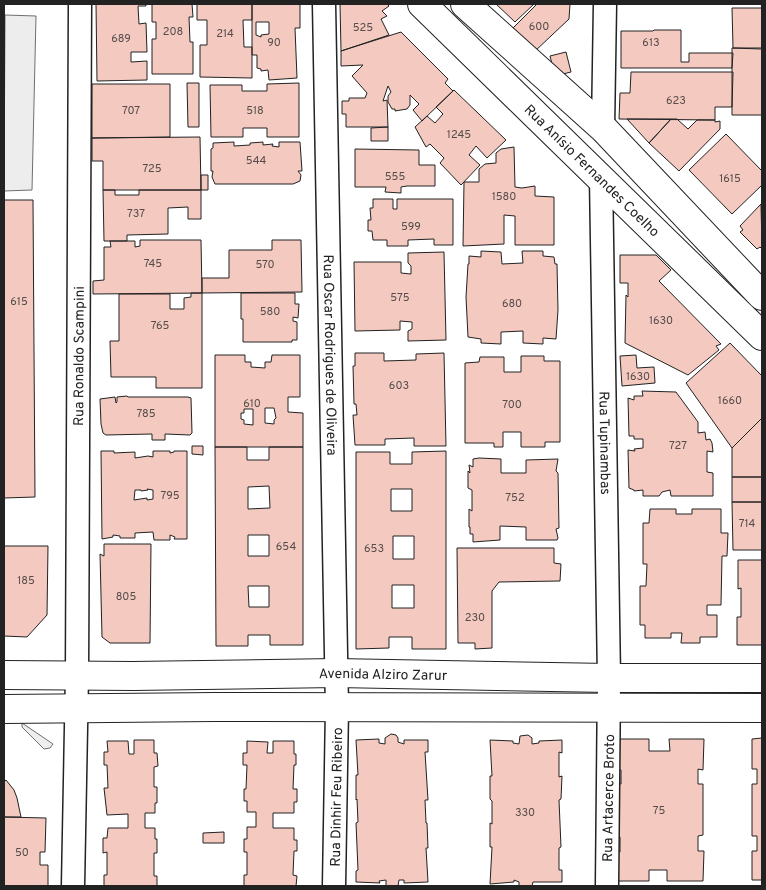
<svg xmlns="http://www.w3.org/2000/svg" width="766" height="890" viewBox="0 0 766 890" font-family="Overpass,sans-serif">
	<rect width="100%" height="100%" fill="#fff"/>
	<path fill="#eee" stroke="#6f6f6f" d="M22,723L53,744L50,748L44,749L22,727Z"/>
	<path fill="#ededed" stroke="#6f6f6f" d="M5,15L36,16L32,190L4,191Z"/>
	<path fill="#f3c9c0" stroke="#222" fill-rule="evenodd" d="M96,4H146V6H138L139,24L146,23L147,52H131V62L147,61V80L97,81Z
		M152,4H192L193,17H189L190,42H193V74H152V39H156V22H152Z
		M197,4H252V20H243L244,47H252V78L200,77V45H207V20H197Z
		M252,4H300V28H295L297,78L269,80L268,70L261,71V69L257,68V55H252ZM256,22H269V34L261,35V37L256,35Z
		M340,4H387L389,6L382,11L387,16L381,19L389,35L341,51Z
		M496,4H534L515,22Z
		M537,4H570L569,19L534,52L511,30Z
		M732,8H762V48H733Z
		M654,30H681V62H689V53H733L732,68H621V31H653Z
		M401,32L448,79L445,83L453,91L422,121L413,110L419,104L410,95V105L407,109L395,111V109H392L388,102V96L391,92L388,86L383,101L387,100L388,127H346V114H342V101H349V98H365L367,93L352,76L363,65L341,66V51Z
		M732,48L762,49V115H732Z
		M566,52L571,72L555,76L550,56Z
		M631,72H733L732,107H715V120L619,119L620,93H630Z
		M187,83H199V127H188Z
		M299,83V137H267V128H243V137H211L210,85H242V91H267V84Z
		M92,84H170V137L92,138Z
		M454,90L506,140L487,158L476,146L469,155L480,165L461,185L440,163L444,158L430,144L426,147L415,127L427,116L435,123L443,114L436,107Z
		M627,119H671L649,143Z
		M671,119H677L688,129L697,120H715V122L720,121V129L679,171L649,143Z
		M388,127V141H371V128Z
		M726,134L762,171V185L732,214L689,170Z
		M200,137L201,190H103V161H92V138Z
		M234,142V146L250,145V143L263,142V145L273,144L272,146L279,147V142H300L302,171H298L301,175L300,181L293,184H215L212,177L213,171H211V149L213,148V143Z
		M514,147L515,187L522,188L535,186V196L554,197V245H515V216L504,215V244L463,246L464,182H479V169L485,164L496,163V153L501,149Z
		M355,149L419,150V165H435V186H407L401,187V193L385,192L386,187H355Z
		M201,175H208V190H201Z
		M103,190H115V195H139V190H201V219H188V207L168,208V234L127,235V241H104Z
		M373,199H393V209H397V199H453V245H434V239L408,240V246H387V240H373L372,231H368V220H371L370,208H373Z
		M4,200H33L35,497L4,498Z
		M761,204L762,249L760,247L757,249L740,232L743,230L740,226Z
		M140,240H201L202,293L93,294V281L104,280V247H111L110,241H135V247L140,246Z
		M272,240H301L302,292L202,293V278H229V250H272Z
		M481,251L501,252L502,264L523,263L522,251H543V256L554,257L555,264H557L558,310L556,339L543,338V344L523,343V331L501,332V344L481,343V339L468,337L466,297L468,264H469V256L481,257Z
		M444,252L446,340L408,341V331L412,329V322L400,321V330L355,331L354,262H401V273L411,274V266L408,263V253Z
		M620,255H656L671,270L659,281L721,344L716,346L719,350L688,375L625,343L626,295L628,297V283H620Z
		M191,293H202V388H156V377H111L110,341H119V294H170V309H184V298L191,297Z
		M241,293H295V304H299L298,318L293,317V321L297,322V340H292V342H243V319H241Z
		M730,343L762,376V418L732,448L686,383Z
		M355,353H384V361L416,360V354L444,353L446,446H414V438L385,439V445H355L353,415H357L356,404H354L353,366H355Z
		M215,355H245V362H251V367L265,368V362H271L272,355H300V397H288V412L303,413V447H215ZM265,408H274L276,418L274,420V424L265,423ZM244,409H253V425L244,424V420L241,419V413H244Z
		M636,355L637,368L654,367L655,383L622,386L620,356Z
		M521,356H544V361H560V442H545V447H521V432H503V447H494V443H465V363L479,362L480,357H504V372H521Z
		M642,391L676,392L698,422V433L705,432L706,440L710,439L712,443L713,452L707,451V472L713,473V496H671L670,490L662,492L659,496H643V490L634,491V490L629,488L628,450L635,451L634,449L643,448V439H634V436H629L628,398L634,400V396H643Z
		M127,396L128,397H188L191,398L192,433L190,435L165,434V440H152V434L106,435L103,433L101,424L100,399L115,397L116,403L117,402V397Z
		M762,418V477H732V448Z
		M192,446H203V455L192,454Z
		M215,447H247V460H269V447H303V645H270V635H248V646H216ZM269,486L270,508L248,509V487ZM248,535H269V556H248ZM248,586H269V607H249Z
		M101,451H114V453L135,452V458L148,456L153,457V451H170V453L174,452V451H187V539H174L175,537L170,535V540H154L153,532L135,533V538H120V536L113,535V537L102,539ZM147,489L153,490V499L147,500V498L134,500L135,490H141V491L148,490Z
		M446,451V649H412V637H389V648L356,649V452H390V464H412V452ZM391,489H412V511H391ZM393,536H414V559H393ZM392,585H414V608H392Z
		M479,458L501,459V473H526V460L558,459L556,471L558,473L559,528L556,529L558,538L557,540H526V527L500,526V540L473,542V534H470V527H469V509L472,511V490L468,488V471L470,473L469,465L473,467V459Z
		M732,477H762V502H732Z
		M732,502H762V550H733Z
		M650,509H676V514H692V509H721V533H728L727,556H722L721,605H707V615H717V637H700V643H681L682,633H671V638H645V625H640V586H646L647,564H643V523H649Z
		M104,544H151L150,643H110L102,637L100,554L104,556Z
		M4,546H48L47,615L27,637L4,636Z
		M457,548H554V563L561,564L560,581L499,582L492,591V648L475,649V643H458Z
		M738,560H762V645H737V617H741V588L738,589Z
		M391,734L396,735L398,738V742L404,744V740H428V752H425L428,800H425L426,823H427L428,848H426L428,882L404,883V880H399L398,886H386V880L379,881L380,883L356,882V871L358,870L356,823L358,822L357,799L356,800V775H358L356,740L379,739V743L385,744V738Z
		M528,735L532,738V744L539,743V741L562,740V753L559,752V777L562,776L561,799L559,800L561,847L559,848V870H562V882H533L532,886H519V882L514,880V882L490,884L492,847H490V823L492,824V801L490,799V776H492L490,740L513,741V743L519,744L520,736Z
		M762,738V880H752V851H757V836H752V784H757V769H752V739Z
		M616,739H649V751H670L669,739H704L703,770L698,769V784H703V835L698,836V851H704L703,881H667V870H649V881H616V852H620V837H616L615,784H621V770H616Z
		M134,740H154V753H157L158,766L154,767V787H157V803H155V813H145V828H155V839H157V853H154V876H157V886H104V875H107V852L103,853V838H107L108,828H128V814L107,815L104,788H108L107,765H104V752H108L107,741H128L129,754H134Z
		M247,741L268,742L267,753H273V741H294V754H296V765H294L293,789H297V802H294V813H273V828H294V840H297V851H294L293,875L297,876L296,886H244V875H247V852H244V839H247V827H256V812H247V801H244V789H246L247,765H243V753H247Z
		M6,780L14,790L17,798L21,817H4V782Z
		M4,817L46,818L45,852H40V865H48V886H4Z
		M224,832V843H203V833Z"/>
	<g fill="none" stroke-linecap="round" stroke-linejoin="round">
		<defs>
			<g id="minor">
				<path id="s1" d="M324,4L337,708L334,886"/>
				<path d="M603,128L605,4"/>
				<path id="s2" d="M601,177L609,678L607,886"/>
				<path id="s3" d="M73,886L77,675L80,4"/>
			</g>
			<g id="tertiary">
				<path id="s4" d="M422,4L762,336"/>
				<path d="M465,4L603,128L762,296"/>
				<path id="s5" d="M4,675L133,676L336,673L609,678H762"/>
				<path d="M4,709L215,707L762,708"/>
			</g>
		</defs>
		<use href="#minor" stroke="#222" stroke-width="25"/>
		<use href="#tertiary" stroke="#222" stroke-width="30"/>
		<use href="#minor" stroke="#fff" stroke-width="22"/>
		<use href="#tertiary" stroke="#fff" stroke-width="28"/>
	</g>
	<g text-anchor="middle" stroke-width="4" stroke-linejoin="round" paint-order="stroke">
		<g font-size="11" fill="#564c4a">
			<text x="539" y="30">600</text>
			<text x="363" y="31">525</text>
			<text x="173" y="35">208</text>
			<text x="225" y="37">214</text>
			<text x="121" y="42">689</text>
			<text x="274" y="46">90</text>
			<text x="651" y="46">613</text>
			<text x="676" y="104">623</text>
			<text x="131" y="114">707</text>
			<text x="255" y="114">518</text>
			<text x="459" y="138">1245</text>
			<text x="256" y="164">544</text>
			<text x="152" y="172">725</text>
			<text x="395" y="180">555</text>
			<text x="730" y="182">1615</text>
			<text x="504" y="200">1580</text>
			<text x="136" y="217">737</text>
			<text x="411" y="230">599</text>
			<text x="153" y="267">745</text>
			<text x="265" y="268">570</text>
			<text x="400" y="301">575</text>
			<text x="19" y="305">615</text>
			<text x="512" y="307">680</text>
			<text x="270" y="315">580</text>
			<text x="661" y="324">1630</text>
			<text x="160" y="329">765</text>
			<text x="638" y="380">1630</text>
			<text x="399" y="389">603</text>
			<text x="730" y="404">1660</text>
			<text x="252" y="407">610</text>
			<text x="512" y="408">700</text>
			<text x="146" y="417">785</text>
			<text x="678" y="449">727</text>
			<text x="170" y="499">795</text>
			<text x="515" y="501">752</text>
			<text x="747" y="527">714</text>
			<text x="286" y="550">654</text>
			<text x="374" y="552">653</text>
			<text x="26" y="584">185</text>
			<text x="126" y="600">805</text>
			<text x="475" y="621">230</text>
			<text x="659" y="814">75</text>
			<text x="525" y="816">330</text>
			<text x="22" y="856">50</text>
		</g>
		<g font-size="14" fill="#222" stroke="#fff">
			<text dy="5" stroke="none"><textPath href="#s4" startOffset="238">Rua Anísio Fernandes Coelho</textPath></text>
			<text dy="5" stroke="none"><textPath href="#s3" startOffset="530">Rua Ronaldo Scampini</textPath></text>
			<text dy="5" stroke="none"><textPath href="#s1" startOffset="351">Rua Oscar Rodrigues de Oliveira</textPath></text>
			<text dy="5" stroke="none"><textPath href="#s2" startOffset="266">Rua Tupinambas</textPath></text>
			<text dy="5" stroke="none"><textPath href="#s5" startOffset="379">Avenida Alziro Zarur</textPath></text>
			<text transform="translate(336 797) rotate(-89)" y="5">Rua Dinhir Feu Ribeiro</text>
			<text transform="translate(608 798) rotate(-89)" y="5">Rua Artacerce Broto</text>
		</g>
	</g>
	<rect width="766" height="890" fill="none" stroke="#222222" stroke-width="10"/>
</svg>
